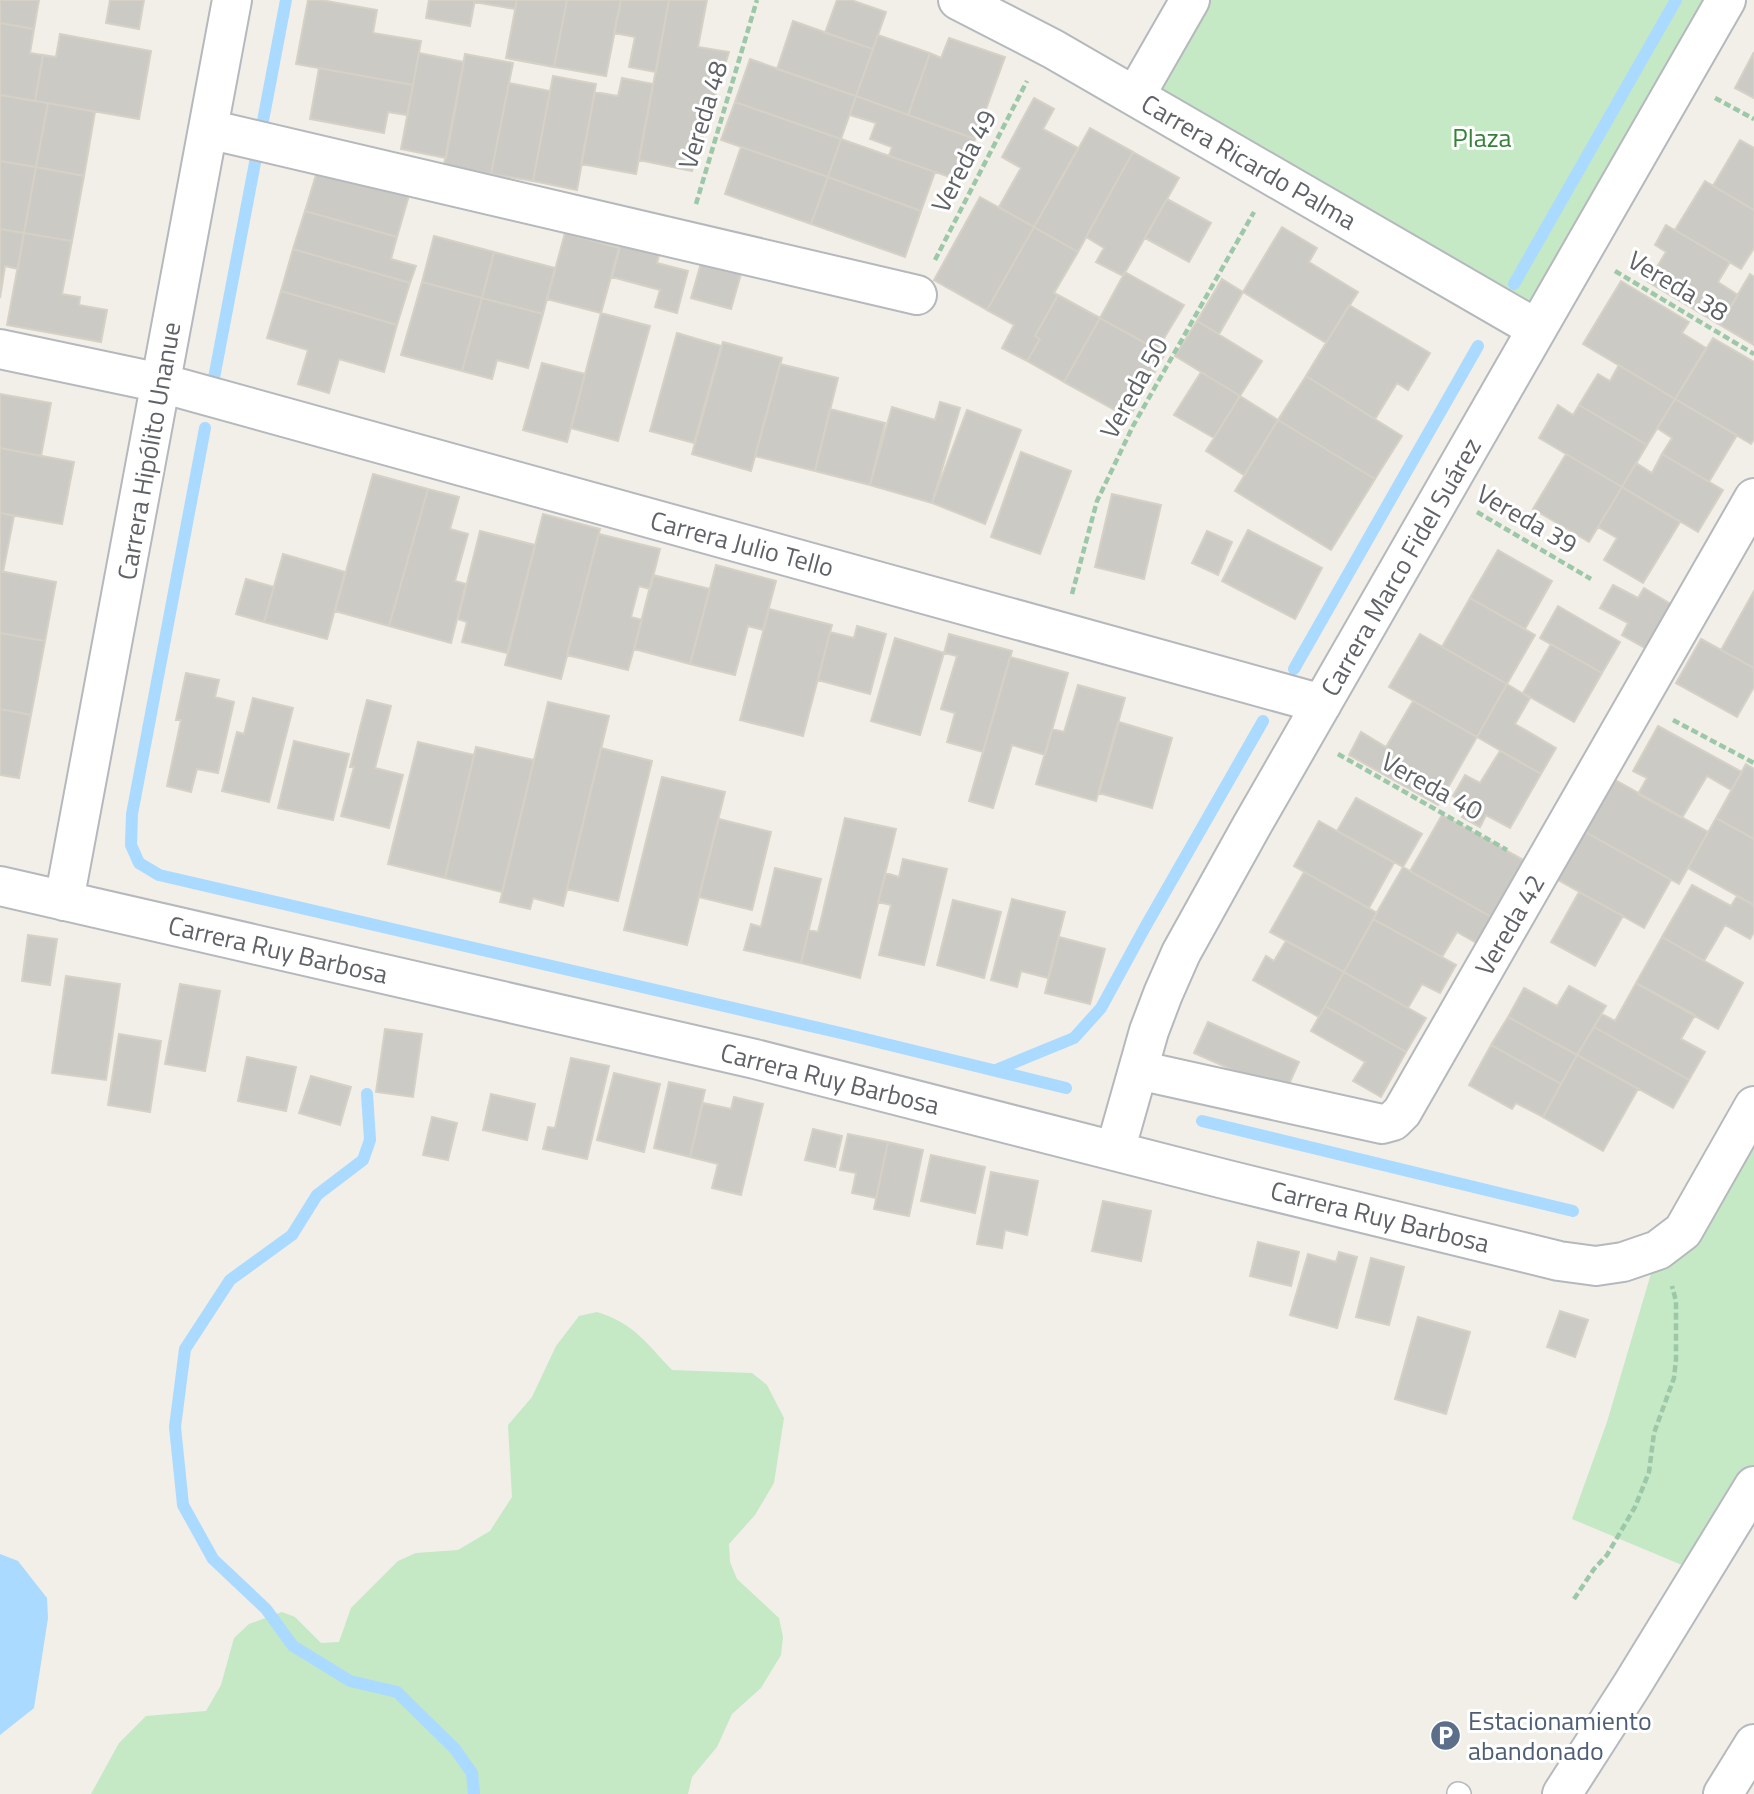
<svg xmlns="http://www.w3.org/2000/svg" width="1754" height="1794" viewBox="0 0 1754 1794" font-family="'Titillium Web',sans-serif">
	<rect width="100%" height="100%" fill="#f1efe8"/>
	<path fill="#c5e8c5" d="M1190,0H1726L1537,329L1135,96Z
		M1754,1106V1486L1701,1573L1572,1519L1607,1422L1658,1250Z
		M597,1312C635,1324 646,1343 672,1370L752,1373L767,1385L784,1418L774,1483L755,1515L729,1544L730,1562L737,1579L779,1618L783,1637L781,1655L761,1688L732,1714L717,1747L692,1777L688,1794H91L119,1743L146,1716L206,1711L221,1685L234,1638L249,1624L282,1612L295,1617L321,1643L339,1642L351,1608L398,1561L416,1553L458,1550L490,1531L512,1497L508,1425L532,1397L556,1346L579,1316Z"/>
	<path fill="#aadaff" d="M0,1554L18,1561L47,1598L48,1618L34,1708L0,1735Z"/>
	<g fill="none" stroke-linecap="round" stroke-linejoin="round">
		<path stroke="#aadaff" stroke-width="12" d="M1514,284L1676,0
			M214,378L286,0
			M205,428L132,814L131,845L139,863L159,875L845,1034L1066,1088
			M1294,669L1478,346
			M996,1070L1074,1038L1101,1008L1144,929L1263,721
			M367,1094L370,1140L363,1160L317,1195L292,1235L230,1280L185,1349L175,1427L183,1505L213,1559L266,1609L293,1646L350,1681L397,1692L455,1749L472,1773L474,1794
			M1202,1121L1573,1211"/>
	</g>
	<path fill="#cccac5" stroke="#d6d1c6" stroke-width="2" d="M0,0H39L34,29L0,23Z
		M110,0H144L139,29L106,23Z
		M308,0H321L377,10L373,33L421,41L413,85L296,64Z
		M429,0H475L470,26L426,18Z
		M475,0H517L515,9L474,2Z
		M517,0H567L554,67L506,58Z
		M567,0H621L606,76L554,67Z
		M621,0H669L656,72L629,67L635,37L614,33Z
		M669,0H707L698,47L729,52L692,171L639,160Z
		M837,0H851L886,12L873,49L825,33Z
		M793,21L873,49L856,96L777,69Z
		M0,23L34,29L30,53L43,55L35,101L0,95Z
		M60,34L151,51L139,119L35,101L43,55L56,57Z
		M878,35L930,53L908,115L856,96Z
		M949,38L1005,57L975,139L908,115L930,53L941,58Z
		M1754,52V98L1735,88Z
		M419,53L464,62L446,158L401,149Z
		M465,54L513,63L491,174L444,165Z
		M750,59L856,96L841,139L735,102Z
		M319,68L413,85L407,115L388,112L384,133L310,119Z
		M553,76L596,84L577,190L533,181Z
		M622,78L653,84L636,174L581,164L595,92L618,96Z
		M509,83L550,91L533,181L491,174Z
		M0,95L48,103L36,167L0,161Z
		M856,96L975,139L961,181L889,156L892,147L870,139L876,123L850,115Z
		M1034,98L1054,109L1043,129L1078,148L1034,227L999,207L1021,168L1002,157Z
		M735,102L841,139L828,177L721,140Z
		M48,103L95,112L84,176L36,167Z
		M1090,128L1133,152L1078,252L1034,227Z
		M841,139L935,172L921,211L828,177Z
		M1740,140L1754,148V210L1713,186Z
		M741,147L828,177L811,224L725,194Z
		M1133,152L1179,178L1123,276L1096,262L1104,248L1086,237Z
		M0,161L36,167L24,233L0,229Z
		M319,165L410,192L397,237L305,211Z
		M36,167L84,176L72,241L24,233Z
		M828,177L921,211L905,257L811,224Z
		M1705,181L1754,210V248L1741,269L1675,230Z
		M980,197L1034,227L987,310L934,280Z
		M1167,199L1211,223L1189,262L1145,238Z
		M305,211L397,237L391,259L416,266L410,283L293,249Z
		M1666,225L1730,262L1718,282L1738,295L1720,325L1648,282L1666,252L1655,245Z
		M1034,227L1078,252L1054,293L1058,295L1035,336L1040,339L1027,361L1002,348L1014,325L987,310Z
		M1282,227L1317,248L1309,262L1358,292L1326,343L1243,292Z
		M0,229L24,233L18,269L5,266L0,298Z
		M24,233L72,241L62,294L80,297L79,305L107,310L101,342L7,325Z
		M565,233L619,248L601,313L547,299Z
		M434,236L494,252L482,298L422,282Z
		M622,240L660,251L657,263L688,271L677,313L655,307L660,290L612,277Z
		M293,249L410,283L397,325L281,291Z
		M494,252L555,268L543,314L482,298Z
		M703,256L743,267L731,309L691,298Z
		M1125,272L1184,305L1157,350L1100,318Z
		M1750,274L1754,277V345L1720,325Z
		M1222,279L1243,292L1219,334L1197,321Z
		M1621,281L1689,322L1682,333L1706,348L1675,399L1583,344Z
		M422,282L482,298L462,371L401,355Z
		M281,291L397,325L384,372L339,359L329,393L298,384L308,350L267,338Z
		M1058,295L1100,318L1064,382L1027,361L1040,339L1035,336Z
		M482,298L543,314L528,368L497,360L492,379L462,371Z
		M1349,305L1430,353L1408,390L1397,383L1375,419L1306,376Z
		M601,313L650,326L618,441L571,428Z
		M1100,318L1165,354L1129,418L1064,382Z
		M1197,321L1262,361L1240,396L1175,356Z
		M677,333L721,346L694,443L650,431Z
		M1713,338L1754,362V439L1751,444L1675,399Z
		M723,342L782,358L751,471L692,454Z
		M542,363L585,374L567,442L523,430Z
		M780,364L838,378L815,471L755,456Z
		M1619,365L1675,399L1647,445L1579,405L1598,374L1610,381Z
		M1201,372L1240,396L1214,438L1174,415Z
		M1306,376L1402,436L1375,479L1278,420Z
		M0,394L51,403L41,456L0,448Z
		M1240,396L1278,420L1244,475L1206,451Z
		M1675,399L1737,435L1709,482L1662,454L1672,438L1657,428Z
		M940,402L960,408L932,503L870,485L892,407L935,420Z
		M1558,405L1573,415L1579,405L1647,445L1622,487L1539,438Z
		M830,409L885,423L870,485L815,471Z
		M967,410L1021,430L985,524L932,503Z
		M1278,420L1375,479L1331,550L1235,491Z
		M0,448L74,462L62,524L0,513Z
		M1021,452L1071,471L1040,554L991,537Z
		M1566,454L1622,487L1589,542L1533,509Z
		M1662,454L1723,490L1698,532L1622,487L1636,463L1652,473Z
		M373,474L428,489L389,626L335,611Z
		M1622,487L1680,522L1643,583L1604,560L1617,538L1598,527Z
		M428,489L459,497L450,529L468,534L455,581L466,584L451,643L389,626Z
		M1112,494L1161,505L1144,579L1095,567Z
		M0,513L14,516L3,572L0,571Z
		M543,514L600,529L561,679L505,665Z
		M1248,530L1322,568L1295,619L1222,581Z
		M480,531L535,545L507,653L462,642L467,622L458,619Z
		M1207,531L1232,542L1218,575L1192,563Z
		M599,534L660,549L650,589L639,586L631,617L642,620L628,670L567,655Z
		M1498,550L1552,581L1525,629L1470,598Z
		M283,554L345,572L327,639L264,622Z
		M716,565L776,581L763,630L748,626L735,675L690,664Z
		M0,571L56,582L45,641L0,633Z
		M653,575L710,589L690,664L634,649Z
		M246,579L274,587L264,622L236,614Z
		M1613,585L1638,598L1644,588L1676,607L1650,651L1622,635L1628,623L1600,608Z
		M1754,591V668L1721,650Z
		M1470,598L1535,635L1507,684L1442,647Z
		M1558,606L1620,642L1602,673L1540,638Z
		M769,609L832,625L803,736L740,720Z
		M857,626L886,634L870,694L818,680L830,632L854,638Z
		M0,633L45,641L31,715L0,709Z
		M949,634L1012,651L983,752L947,742L955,713L941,709L957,656L944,653Z
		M1420,634L1507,684L1477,737L1389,687Z
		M895,638L944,653L920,735L871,721Z
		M1701,639L1754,668V687L1737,717L1676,683Z
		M1551,644L1602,673L1574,722L1523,693Z
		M1010,657L1068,673L1045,755L1012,745L993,808L969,801Z
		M186,673L219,680L215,697L234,702L218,773L197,769L191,792L167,786L181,720H176Z
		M1507,684L1530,698L1515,724L1556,748L1541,774L1477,737Z
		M1078,685L1125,698L1096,801L1036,784L1052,729L1064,732Z
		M253,698L293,708L269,802L222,791L237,732L244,734Z
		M367,700L391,706L375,768L403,775L389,828L341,816L354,767H350Z
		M1413,701L1477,737L1438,805L1349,755L1361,732L1386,747Z
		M548,702L609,716L563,906L533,898L530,909L500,902Z
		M0,709L31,715L19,778L0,775Z
		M1119,722L1172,738L1152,808L1099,793Z
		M1658,726L1742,772L1731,790L1707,776L1682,818L1638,794L1647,778L1633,771Z
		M294,741L349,754L333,820L278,808Z
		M418,742L474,755L445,878L388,864Z
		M476,747L534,760L502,892L445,878Z
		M601,748L652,761L618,901L567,889Z
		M1500,751L1541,774L1510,828L1486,815L1480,827L1462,817L1469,805L1453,796L1465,775L1480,783Z
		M1746,764L1754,769V839L1716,818Z
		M662,777L725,792L687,945L624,930Z
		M1610,777L1708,832L1679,884L1580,829Z
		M1356,798L1422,834L1403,867L1337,831Z
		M1442,815L1527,862L1495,919L1410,871Z
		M845,818L896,829L860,978L801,963L809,930L818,932Z
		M1716,818L1754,839V905L1688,868Z
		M719,819L771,832L752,910L699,897Z
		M1319,821L1394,863L1369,908L1294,866Z
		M1580,829L1671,880L1644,928L1553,877Z
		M903,859L947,869L924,965L879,955L891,905L878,902L886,873L899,877Z
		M1403,867L1495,919L1480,945L1457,932L1442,957L1373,919Z
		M775,868L821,879L801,963L744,950L751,924L761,927Z
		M1304,872L1377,913L1344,972L1270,932Z
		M1692,885L1731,906L1737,896L1754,905V932L1750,939L1725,925L1704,961L1662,937Z
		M1579,892L1623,916L1595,966L1551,942Z
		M1012,899L1065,912L1048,978L1021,971L1017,987L991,980Z
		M953,900L1001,912L984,978L937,965Z
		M1373,919L1456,965L1440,993L1422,984L1408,1008L1344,972Z
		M28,935L57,939L50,985L22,981Z
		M1059,937L1105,949L1090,1004L1045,993Z
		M1662,937L1743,983L1718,1029L1636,983Z
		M1286,941L1344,972L1319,1017L1253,980L1266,956L1274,961Z
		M1344,972L1426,1018L1406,1052L1325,1006Z
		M66,976L120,984L106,1080L52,1073Z
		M1636,983L1695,1015L1681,1039L1705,1052L1689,1080L1594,1027L1602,1014L1615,1021Z
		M180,984L220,991L205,1071L165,1064Z
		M1569,986L1606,1006L1577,1055L1508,1017L1524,988L1557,1006Z
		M1325,1006L1406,1052L1381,1097L1353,1081L1365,1062L1311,1031Z
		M1508,1017L1577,1055L1561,1084L1491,1045Z
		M1208,1022L1299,1062L1285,1093L1194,1053Z
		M1594,1027L1689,1080L1673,1108L1577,1055Z
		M385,1029L422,1034L413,1097L376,1092Z
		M119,1034L161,1041L150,1112L108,1105Z
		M1491,1045L1561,1084L1543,1117L1516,1103L1512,1109L1469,1085Z
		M1577,1055L1638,1089L1603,1151L1543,1117Z
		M247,1057L296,1067L286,1111L238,1101Z
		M571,1058L609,1066L587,1159L543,1149L548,1127L555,1128Z
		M614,1073L660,1084L644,1152L597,1140Z
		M311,1076L351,1087L340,1125L299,1113Z
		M669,1082L705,1090L690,1157L654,1148Z
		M491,1094L535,1104L527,1140L483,1130Z
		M734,1097L763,1104L741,1195L712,1188L718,1164L690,1157L703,1103L731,1109Z
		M432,1117L457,1123L448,1160L423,1155Z
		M813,1129L842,1136L835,1167L805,1160Z
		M848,1134L888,1142L876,1198L852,1193L856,1173L840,1170Z
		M888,1142L923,1150L909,1216L874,1209Z
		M931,1155L985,1167L975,1213L921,1201Z
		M991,1172L1038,1181L1027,1235L1005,1230L1002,1248L977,1244Z
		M1103,1201L1151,1211L1141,1261L1092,1251Z
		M1258,1242L1299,1252L1291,1286L1250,1276Z
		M1339,1252L1357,1257L1337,1328L1290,1315L1308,1254L1336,1262Z
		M1371,1258L1404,1267L1389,1325L1356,1317Z
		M1560,1311L1588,1320L1575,1357L1547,1347Z
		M1418,1317L1470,1332L1446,1414L1395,1399Z"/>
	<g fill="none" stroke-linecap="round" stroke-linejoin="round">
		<defs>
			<path id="service" d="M1458,1793L1460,1794"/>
			<path id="minor" d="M958,0L1053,49L1537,329
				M1135,96L1190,0
				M208,129L917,295
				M0,349L161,383L1322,704
				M0,886L755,1059L1228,1180L1559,1261L1596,1266L1623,1262L1658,1250L1683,1231L1754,1106
				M64,901L232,0
				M1138,1070L1382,1124L1393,1121L1402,1112L1754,498
				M1115,1151L1149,1031L1163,994L1181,953L1251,827L1726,0"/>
			<path id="secondary" d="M1562,1794L1632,1685L1754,1486
				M1723,1794L1754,1744"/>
		</defs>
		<use href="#service" stroke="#b5b8bc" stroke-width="24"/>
		<use href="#minor" stroke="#b5b8bc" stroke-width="42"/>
		<use href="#secondary" stroke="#b6babf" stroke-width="42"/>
		<path stroke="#9cc7a9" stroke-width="4.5" stroke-dasharray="7 3.5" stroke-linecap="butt" d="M1715,98L1754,119
			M696,204L757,0
			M935,260L1027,81
			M1615,271L1754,354
			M1477,512L1591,579
			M1072,594L1097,501L1133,426L1254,212
			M1673,720L1754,763
			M1338,754L1507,850
			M1574,1599L1594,1569L1607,1555L1635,1507L1649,1472L1654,1433L1674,1378L1676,1359V1301L1672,1286"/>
		<use href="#service" stroke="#fff" stroke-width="21"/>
		<use href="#minor" stroke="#fff" stroke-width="38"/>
		<use href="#secondary" stroke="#fff" stroke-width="38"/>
	</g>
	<defs>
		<symbol id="parking-disc" viewBox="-11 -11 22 22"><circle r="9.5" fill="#5c6f8a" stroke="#fff"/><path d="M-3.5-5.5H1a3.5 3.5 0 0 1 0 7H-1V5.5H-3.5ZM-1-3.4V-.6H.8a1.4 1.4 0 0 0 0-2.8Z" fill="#fff"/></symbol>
	</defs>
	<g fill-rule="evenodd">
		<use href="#parking-disc" x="1428" y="1718" width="35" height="35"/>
	</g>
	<g text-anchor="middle" stroke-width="6" stroke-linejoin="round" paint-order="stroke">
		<g font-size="26" fill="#5f6368" stroke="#fff">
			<text transform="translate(703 115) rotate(-73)" y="9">Vereda 48</text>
			<text transform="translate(964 161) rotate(-63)" y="9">Vereda 49</text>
			<text transform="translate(1249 162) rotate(30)" y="9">Carrera Ricardo Palma</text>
			<text transform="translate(1678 286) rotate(31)" y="9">Vereda 38</text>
			<text transform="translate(1134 388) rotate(-61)" y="9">Vereda 50</text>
			<text transform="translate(149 451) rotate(-80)" y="9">Carrera Hipólito Unanue</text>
			<text transform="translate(1527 519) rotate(30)" y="9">Vereda 39</text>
			<text transform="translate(742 544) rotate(15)" y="9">Carrera Julio Tello</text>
			<text transform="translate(1401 567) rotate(-60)" y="9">Carrera Marco Fidel Suárez</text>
			<text transform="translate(1432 786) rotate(29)" y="9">Vereda 40</text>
			<text transform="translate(1510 925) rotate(-60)" y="9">Vereda 42</text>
			<text transform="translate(278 950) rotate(13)" y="9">Carrera Ruy Barbosa</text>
			<text transform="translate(830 1079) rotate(14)" y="9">Carrera Ruy Barbosa</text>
			<text transform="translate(1380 1217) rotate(14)" y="9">Carrera Ruy Barbosa</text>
		</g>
		<g font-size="26" fill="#348238" stroke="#fff">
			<text x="1482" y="147">Plaza</text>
		</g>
		<g font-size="26" fill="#4e5e75" stroke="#fff" text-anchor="start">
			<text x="1468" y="1730">Estacionamiento<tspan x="1468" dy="30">abandonado</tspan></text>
		</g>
	</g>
</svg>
